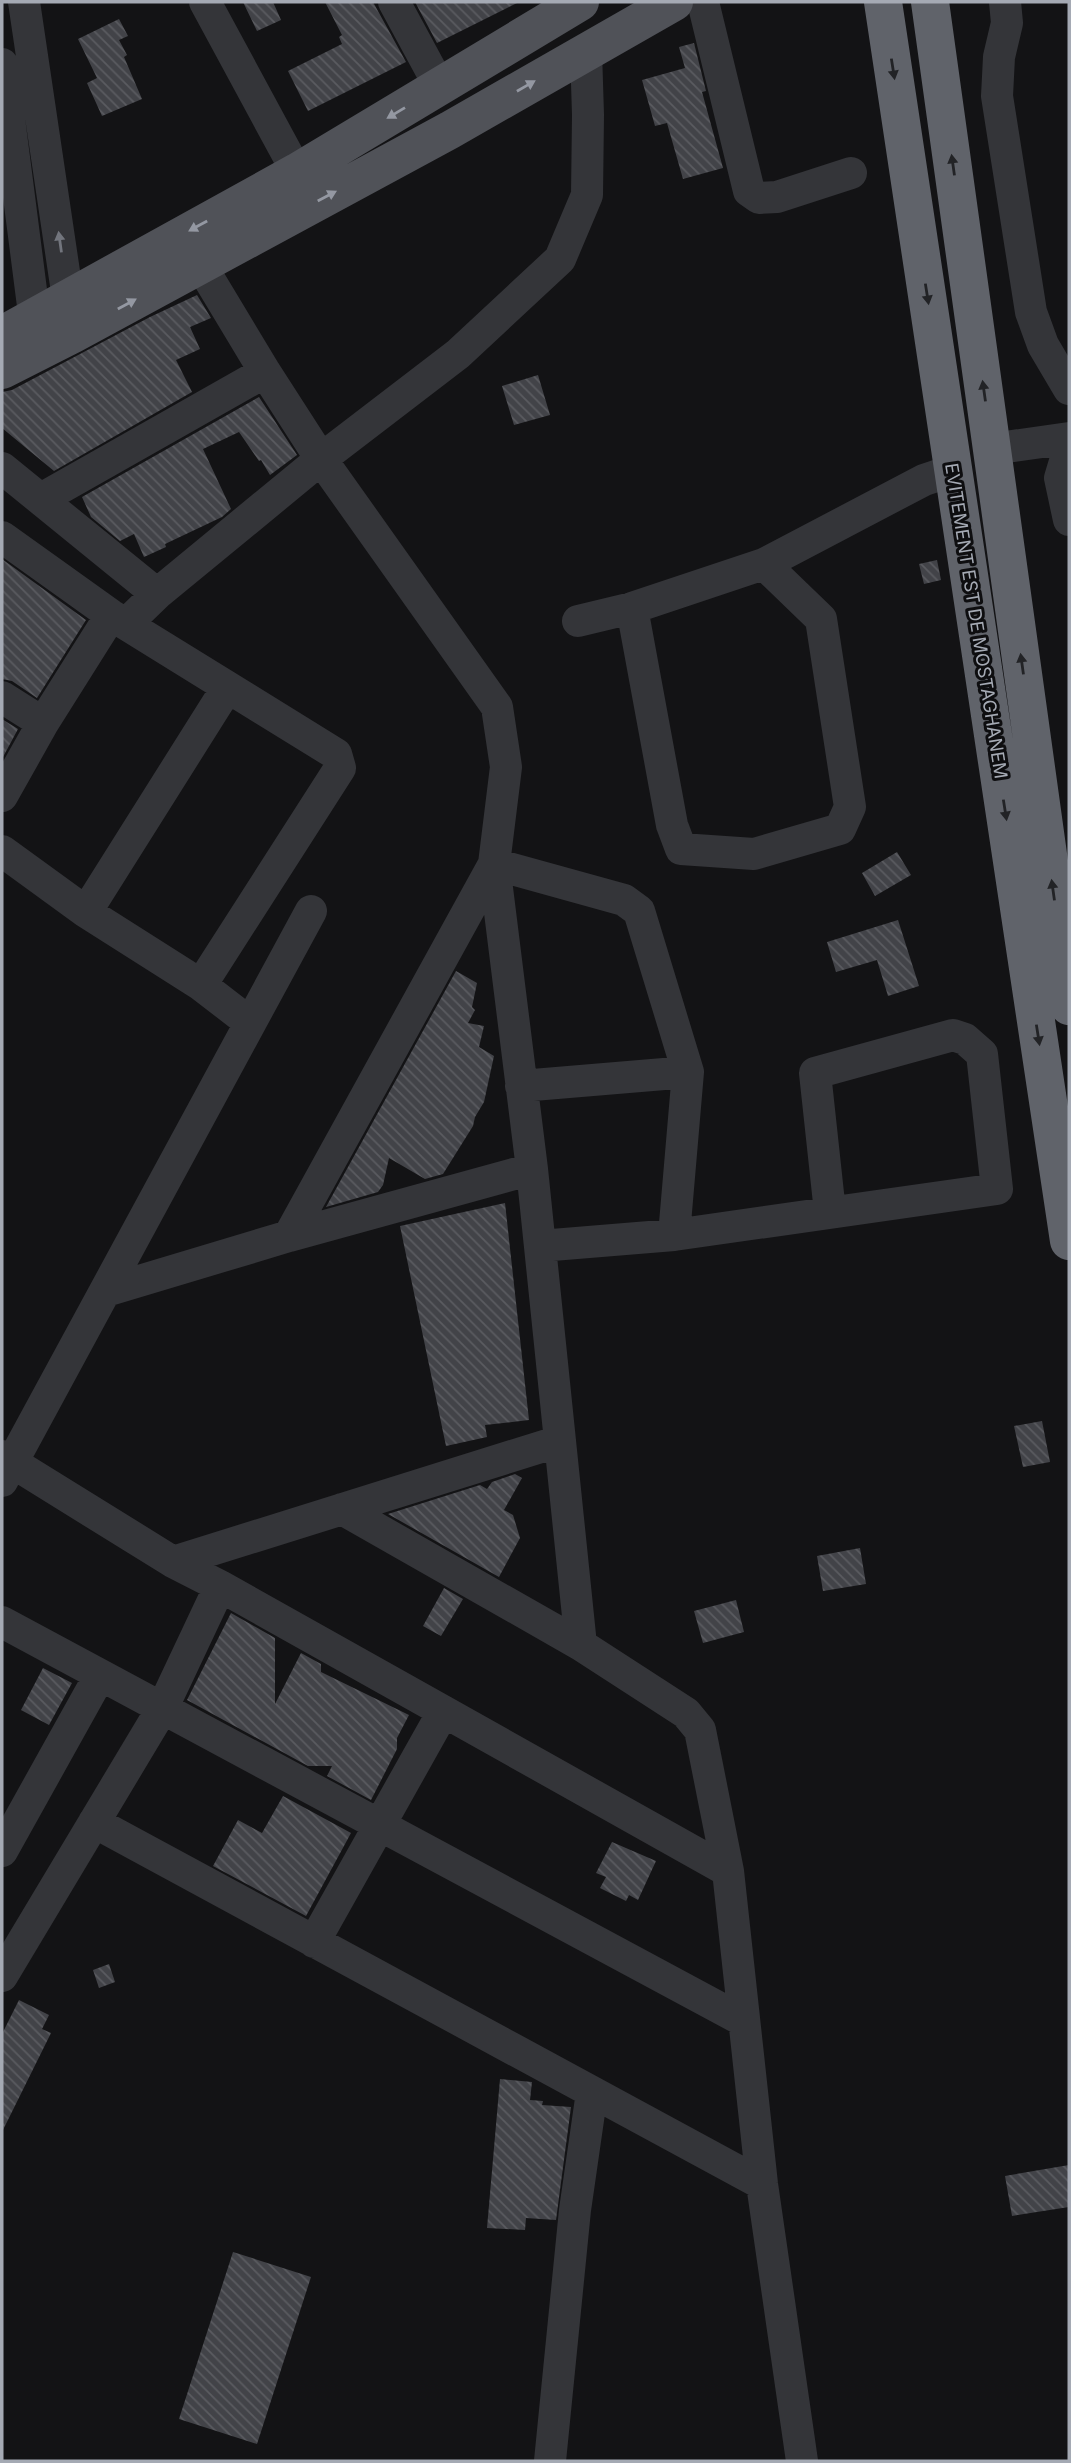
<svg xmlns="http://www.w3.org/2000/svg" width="1071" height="2463" viewBox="0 0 1071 2463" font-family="Inter,sans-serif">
	<defs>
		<pattern id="building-back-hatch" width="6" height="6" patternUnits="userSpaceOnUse" patternTransform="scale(1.75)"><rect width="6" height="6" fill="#424348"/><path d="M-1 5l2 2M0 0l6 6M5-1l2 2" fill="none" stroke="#5a5b60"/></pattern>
	</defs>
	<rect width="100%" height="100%" fill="#131315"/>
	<path fill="url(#building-back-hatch)" d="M243,2H273L281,20L257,31Z
		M325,2H373L406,62L308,111L288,71L342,44L339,37L342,35Z
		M415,2H519L437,43Z
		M119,19L128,36L119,40L127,55L124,57L142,99L102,116L87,83L97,78L78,39Z
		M694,43L706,91L702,92L723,168L683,179L667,123L655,126L642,80L685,68L679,47Z
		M197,295L211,318L190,327L200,349L176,360L192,392L54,471L2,428V392L12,390L150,317Z
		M538,375L550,415L514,425L502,386Z
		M259,397L297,455L270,475L261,460L259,461L239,432L203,449L231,509L222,517L165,544L166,547L144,557L134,534L120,541L91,517L82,497Z
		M2,559L86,620L37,698L12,681L2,679Z
		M937,560L941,580L924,584L919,564Z
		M2,719L18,729L2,759Z
		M897,852L911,875L875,896L862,873Z
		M898,920L919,986L888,996L877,960L836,972L827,942Z
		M456,971L477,983L472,1007L475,1010L468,1023L484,1026L479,1047L494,1056L484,1102L475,1117L473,1126L443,1174L425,1179L389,1158L383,1185L378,1192L326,1207Z
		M505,1203L529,1420L485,1425L487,1437L446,1446L400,1226Z
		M1042,1421L1050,1462L1023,1467L1014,1426Z
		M515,1474L522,1478L504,1510L513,1515L520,1538L499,1577L388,1514L480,1485L487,1489L492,1482Z
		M860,1548L866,1584L823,1591L817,1556Z
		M444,1588L463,1599L441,1636L423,1626Z
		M736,1600L744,1632L703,1643L694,1611Z
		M231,1613L275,1638V1704L301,1653L321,1664V1672L409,1715L397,1738V1749L371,1800L327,1776L332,1766H308L187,1700Z
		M43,1668L72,1683L49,1725L21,1710Z
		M283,1796L351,1833L306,1916L213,1866L238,1820L262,1833Z
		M612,1842L656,1861L638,1900L629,1895L626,1901L600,1888L606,1877L596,1873Z
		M109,1964L115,1982L99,1988L93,1970Z
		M19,2000L49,2015L42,2029L51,2033L2,2132V2034Z
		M500,2079L532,2082L530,2100L543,2101L542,2105L571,2107L556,2220L526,2218L525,2230L487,2228Z
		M1069,2165V2207L1012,2216L1005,2176Z
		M233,2252L311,2277L257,2444L179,2419Z"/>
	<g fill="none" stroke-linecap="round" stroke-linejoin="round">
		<path stroke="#343539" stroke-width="32" d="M24,2L71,319
			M205,2L297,172
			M394,2L440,87
			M703,2L749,191L759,198L777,197L851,173
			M1005,2L1007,23L999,57L997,96L1031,312L1043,345L1069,389
			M2,64L37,337
			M200,264L265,372L321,459L497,707L506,767L494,864L532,1169L581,1645
			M1069,448L1060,478L1069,520
			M992,449L1069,438
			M2,468L157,594
			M41,499L265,372
			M2,537L111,615L336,754L340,768L201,985
			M632,608L672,825L681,849L754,854L840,829L850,807L821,619L764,564
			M578,621L632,608L764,564L924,480L954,470
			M126,624L157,594L321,459L458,354L560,259L587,195L588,115L586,51
			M2,697L43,723
			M2,796L43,723L111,615
			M2,851L86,912L201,985L249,1022
			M86,912L227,688
			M521,1086L688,1072
			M674,1235L997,1189L982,1054L965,1039L953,1035L815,1073L830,1212
			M289,1236L494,864L624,900L639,911L688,1072L674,1235L540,1246
			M106,1291L289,1236L532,1169
			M2,1456L173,1562L220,1586L728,1871
			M2,1481L311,911
			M342,1509L581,1645L686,1713L700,1730L728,1871L762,2184L802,2461
			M173,1562L560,1441
			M2,1622L744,2021
			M94,1822L762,2184
			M2,1851L100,1675
			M314,1942L443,1712
			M2,1976L162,1709L220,1586
			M550,2461L575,2210L592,2092"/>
		<path stroke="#505258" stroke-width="38" d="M2,335L297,172L580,2
			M2,370L73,334L450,130L674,2"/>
		<path stroke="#60636a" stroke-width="38" d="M883,2L1069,1241
			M930,2L1069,1006"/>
	</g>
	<defs><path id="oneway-solid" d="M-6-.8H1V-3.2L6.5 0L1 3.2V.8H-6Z" transform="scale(1.75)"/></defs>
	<g fill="#222326">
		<use href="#oneway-solid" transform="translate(893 69) rotate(81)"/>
		<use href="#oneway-solid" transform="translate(953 165) rotate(-98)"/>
		<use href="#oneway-solid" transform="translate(927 294) rotate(81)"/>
		<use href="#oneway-solid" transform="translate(984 391) rotate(-98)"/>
		<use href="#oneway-solid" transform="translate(1022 664) rotate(-98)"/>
		<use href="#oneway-solid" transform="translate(1005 810) rotate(81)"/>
		<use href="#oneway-solid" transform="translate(1053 890) rotate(-98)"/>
		<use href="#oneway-solid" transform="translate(1038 1035) rotate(81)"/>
	</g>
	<g fill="#9498a2">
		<use href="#oneway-solid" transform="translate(526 86) rotate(-30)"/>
		<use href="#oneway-solid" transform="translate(396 113) rotate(149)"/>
		<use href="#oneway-solid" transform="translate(327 196) rotate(-28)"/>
		<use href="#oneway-solid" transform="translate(198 226) rotate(151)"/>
		<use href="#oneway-solid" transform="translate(127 304) rotate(-29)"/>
	</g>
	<use fill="#72757d" href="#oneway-solid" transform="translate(60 242) rotate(-98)"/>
	<g text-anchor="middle" stroke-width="6" stroke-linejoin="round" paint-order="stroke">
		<g font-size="18" fill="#a5aab4" stroke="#0e0e10">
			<text transform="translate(976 621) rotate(81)" y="6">EVITEMENT EST DE MOSTAGHANEM</text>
		</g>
	</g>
	<rect width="1071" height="2463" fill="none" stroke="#a5aab4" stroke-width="7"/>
</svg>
